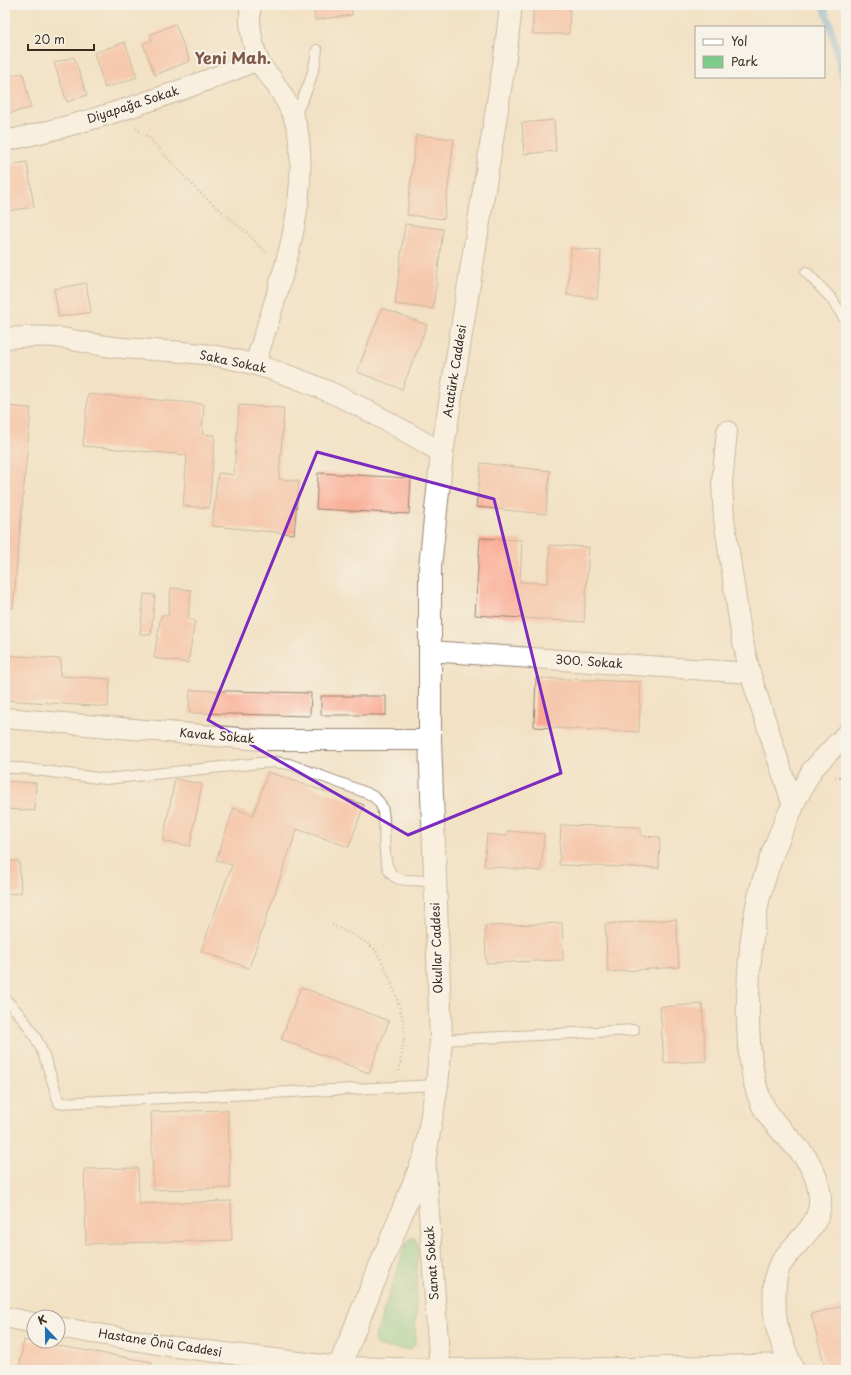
<svg xmlns="http://www.w3.org/2000/svg" width="851" height="1375" viewBox="0 0 851 1375" font-family="'Playpen Sans',sans-serif">
	<rect width="100%" height="100%" fill="#f7f3e8"/>
	<filter id="ink" filterUnits="userSpaceOnUse"><feTurbulence type="fractalNoise" baseFrequency=".025" numOctaves="2"/><feDisplacementMap in="SourceGraphic" scale="8" xChannelSelector="R" yChannelSelector="G"/><feConvolveMatrix kernelMatrix="1 2 1 2 8 2 1 2 1" color-interpolation-filters="sRGB"/></filter>
	<filter id="wash" filterUnits="userSpaceOnUse"><feTurbulence type="fractalNoise" baseFrequency=".012" numOctaves="4" result="noise"/><feDisplacementMap in="SourceGraphic" scale="16" xChannelSelector="R" yChannelSelector="G"/><feGaussianBlur stdDeviation="0.9" result="paint"/><feColorMatrix in="noise" values="0 0 0 0 0 0 0 0 0 0 0 0 0 0 0 0 0 1.4 0 .05"/><feComposite in="paint" operator="in"/></filter>
	<g filter="url(#wash)">
		<rect width="100%" height="100%" fill="#f2e1c5"/>
		<path fill="#7ccc8c" stroke="#5c7b55" d="M414,1237L418,1245L415,1344L410,1350L378,1347L374,1340L406,1244L410,1239Z"/>
		<g fill="none" stroke-linecap="round" stroke-linejoin="round">
			<path stroke="#69abdd" stroke-width="7" d="M823,5L830,24L846,89"/>
		</g>
		<g id="blocks">
			<path fill="#faaa93" d="M313,5H351L352,15L315,20Z
				M533,5H570L569,34H533Z
				M175,24L190,61L155,75L143,44L152,40L150,35Z
				M125,42L137,77L105,88L94,53Z
				M74,57L87,95L67,102L54,63Z
				M23,73L31,108L5,114V77Z
				M554,120L556,151L524,154L522,123Z
				M416,135L454,139L444,219L407,215Z
				M27,162L34,207L6,211L5,166Z
				M405,224L443,229L433,309L395,304Z
				M571,248L601,251L597,298L567,295Z
				M86,283L91,312L59,317L54,289Z
				M382,308L427,325L402,389L357,372Z
				M88,394L204,404L202,434L215,435L209,508L183,506L187,455L83,446Z
				M239,405L284,408L279,479L299,481L294,534L212,526L218,473L234,475Z
				M5,406L31,408L13,608H5Z
				M481,463L550,471L546,514L476,507Z
				M318,473L411,478L409,514L316,509Z
				M480,538L522,540L520,582L548,583L550,545L589,547L584,622L475,615Z
				M171,588L191,590L188,619L195,621L188,663L154,658L161,615L168,616Z
				M144,594L155,595L151,635L140,634Z
				M5,655L61,659L60,676L110,679L108,707L5,700Z
				M536,678L641,682L639,732L534,727Z
				M190,690L311,693L310,716L189,713Z
				M321,696H386V715H321Z
				M268,772L364,805L349,847L297,829L249,968L201,951L232,865L216,860L234,808L253,815Z
				M175,779L202,784L190,846L163,841Z
				M5,781L36,783L35,811L5,809Z
				M561,825L641,827V836L660,837L659,868L559,865Z
				M507,831L544,834L541,871L484,866L487,834L507,836Z
				M5,861H19L21,893L5,894Z
				M676,919L679,967L608,972L605,924Z
				M562,923L563,960L486,963L485,926Z
				M301,987L389,1021L369,1073L281,1039Z
				M702,1004L706,1061L664,1063L660,1007Z
				M228,1110L230,1188L153,1190L151,1112Z
				M138,1168L139,1204L231,1201L232,1240L86,1244L84,1169Z
				M846,1305V1370H826L811,1314Z
				M24,1340L152,1362L150,1370H19Z"/>
		</g>
	</g>
	<g filter="url(#ink)">
		<use href="#blocks" fill-opacity="0" stroke="#968672" stroke-width="1"/>
		<g fill="none" stroke-linecap="round" stroke-linejoin="round">
			<defs>
				<path id="service" d="M294,116C306,94 314,75 317,50
					M806,272L831,298L846,321
					M5,768H20L106,779L260,763L274,762L289,764L367,793C373,796 378,799 381,805C389,821 377,870 397,878C407,882 423,880 434,880
					M5,999C41,1034 45,1057 59,1103L437,1085
					M441,1040L634,1030"/>
				<path id="minor" d="M251,5C248,21 252,44 258,59C260,66 267,73 272,79C284,97 297,117 299,139C308,214 276,294 255,365
					M5,141C92,123 176,94 258,60
					M5,338C24,337 44,335 62,338C79,341 96,345 113,347C151,351 190,350 227,358C306,374 374,412 442,453
					M727,431L722,483L724,519L741,633L750,673L793,806
					M429,651L750,673
					M5,718L262,740H430
					M793,806L812,770L846,734
					M425,1156L440,1370
					M5,1317L34,1323
					M58,1327L168,1346L339,1367L440,1369L630,1368L791,1364"/>
				<path id="tertiary" d="M338,1370L425,1156L437,1085L441,1040L430,740V567L442,453L505,58L511,5
					M793,1370C787,1356 781,1341 777,1327C774,1315 773,1281 778,1269C790,1243 822,1230 820,1198C816,1153 787,1144 766,1111C739,1069 747,946 759,897C767,866 779,834 793,806"/>
			</defs>
			<use href="#service" stroke="#968672" stroke-width="12"/>
			<use href="#minor" stroke="#968672" stroke-width="22"/>
			<use href="#tertiary" stroke="#968672" stroke-width="24"/>
			<path stroke="#968672" stroke-width="2.5" stroke-dasharray="1 3" stroke-linecap="butt" d="M136,128L149,138L199,192L245,231L266,253
				M835,777H846
				M332,925C346,932 364,939 375,950C385,962 405,1015 404,1031C404,1044 401,1058 399,1071"/>
			<use href="#service" stroke="#fff" stroke-width="10"/>
			<use href="#minor" stroke="#fff" stroke-width="20"/>
			<use href="#tertiary" stroke="#fff" stroke-width="22"/>
		</g>
	</g>
	<path d="M0 0H851V1375H0ZM317,452L494,499L561,773L408,835L208,720Z" fill="#f2e1c5" fill-opacity=".55" fill-rule="evenodd"/>
	<path fill="none" stroke="#7b2cbf" stroke-width="3" stroke-linejoin="round" d="M317,452L494,499L561,773L408,835L208,720Z"/>
	<g text-anchor="middle" stroke-width="4" stroke-linejoin="round" paint-order="stroke">
		<g font-size="12" fill="#3b2a1e" stroke="#f7f3e8">
			<text transform="translate(133 105) rotate(-18)" y="4">Diyapağa Sokak</text>
			<text transform="translate(233 362) rotate(12)" y="4">Saka Sokak</text>
			<text transform="translate(455 371) rotate(-81)" y="4">Atatürk Caddesi</text>
			<text transform="translate(589 662) rotate(4)" y="4">300. Sokak</text>
			<text transform="translate(217 736) rotate(5)" y="4">Kavak Sokak</text>
			<text transform="translate(437 948) rotate(-92)" y="4">Okullar Caddesi</text>
			<text transform="translate(432 1263) rotate(-94)" y="4">Sanat Sokak</text>
			<text transform="translate(160 1343) rotate(9)" y="4">Hastane Önü Caddesi</text>
		</g>
		<g font-size="16" font-weight="bold" fill="#7e5747" stroke="#f7f3e8">
			<text x="233" y="64">Yeni Mah.</text>
		</g>
	</g>
	<rect width="851" height="1375" fill="none" stroke="#f7f3e8" stroke-width="20"/>
	<rect x="695" y="26" width="130" height="52" fill="#f7f3e8" stroke="#aca397"/>
	<rect x="703" y="39" width="20" height="6" fill="#ffffff" stroke="#aca397"/>
	<text x="731" y="46" font-size="12" fill="#3b2a1e">Yol</text>
	<rect x="703" y="56" width="20" height="12" fill="#7ccc8c" stroke="#aca397"/>
	<text x="731" y="66" font-size="12" fill="#3b2a1e">Park</text>
	<g transform="translate(46 1329) rotate(338)"><circle r="19" fill="#f7f3e8" stroke="#aca397"/>
	<path d="M0-3L7 15L0 10L-7 15Z" fill="#1f6fb2"/>
	<text y="-6" font-size="11" font-weight="bold" text-anchor="middle" fill="#3b2a1e">K</text>
	</g>
	<path d="M28 44v6h66v-6" fill="none" stroke="#3b2a1e" stroke-width="2"/>
	<text x="34" y="44" font-size="12" fill="#3b2a1e" stroke="#f7f3e8" stroke-width="3" paint-order="stroke">20 m</text>
</svg>
